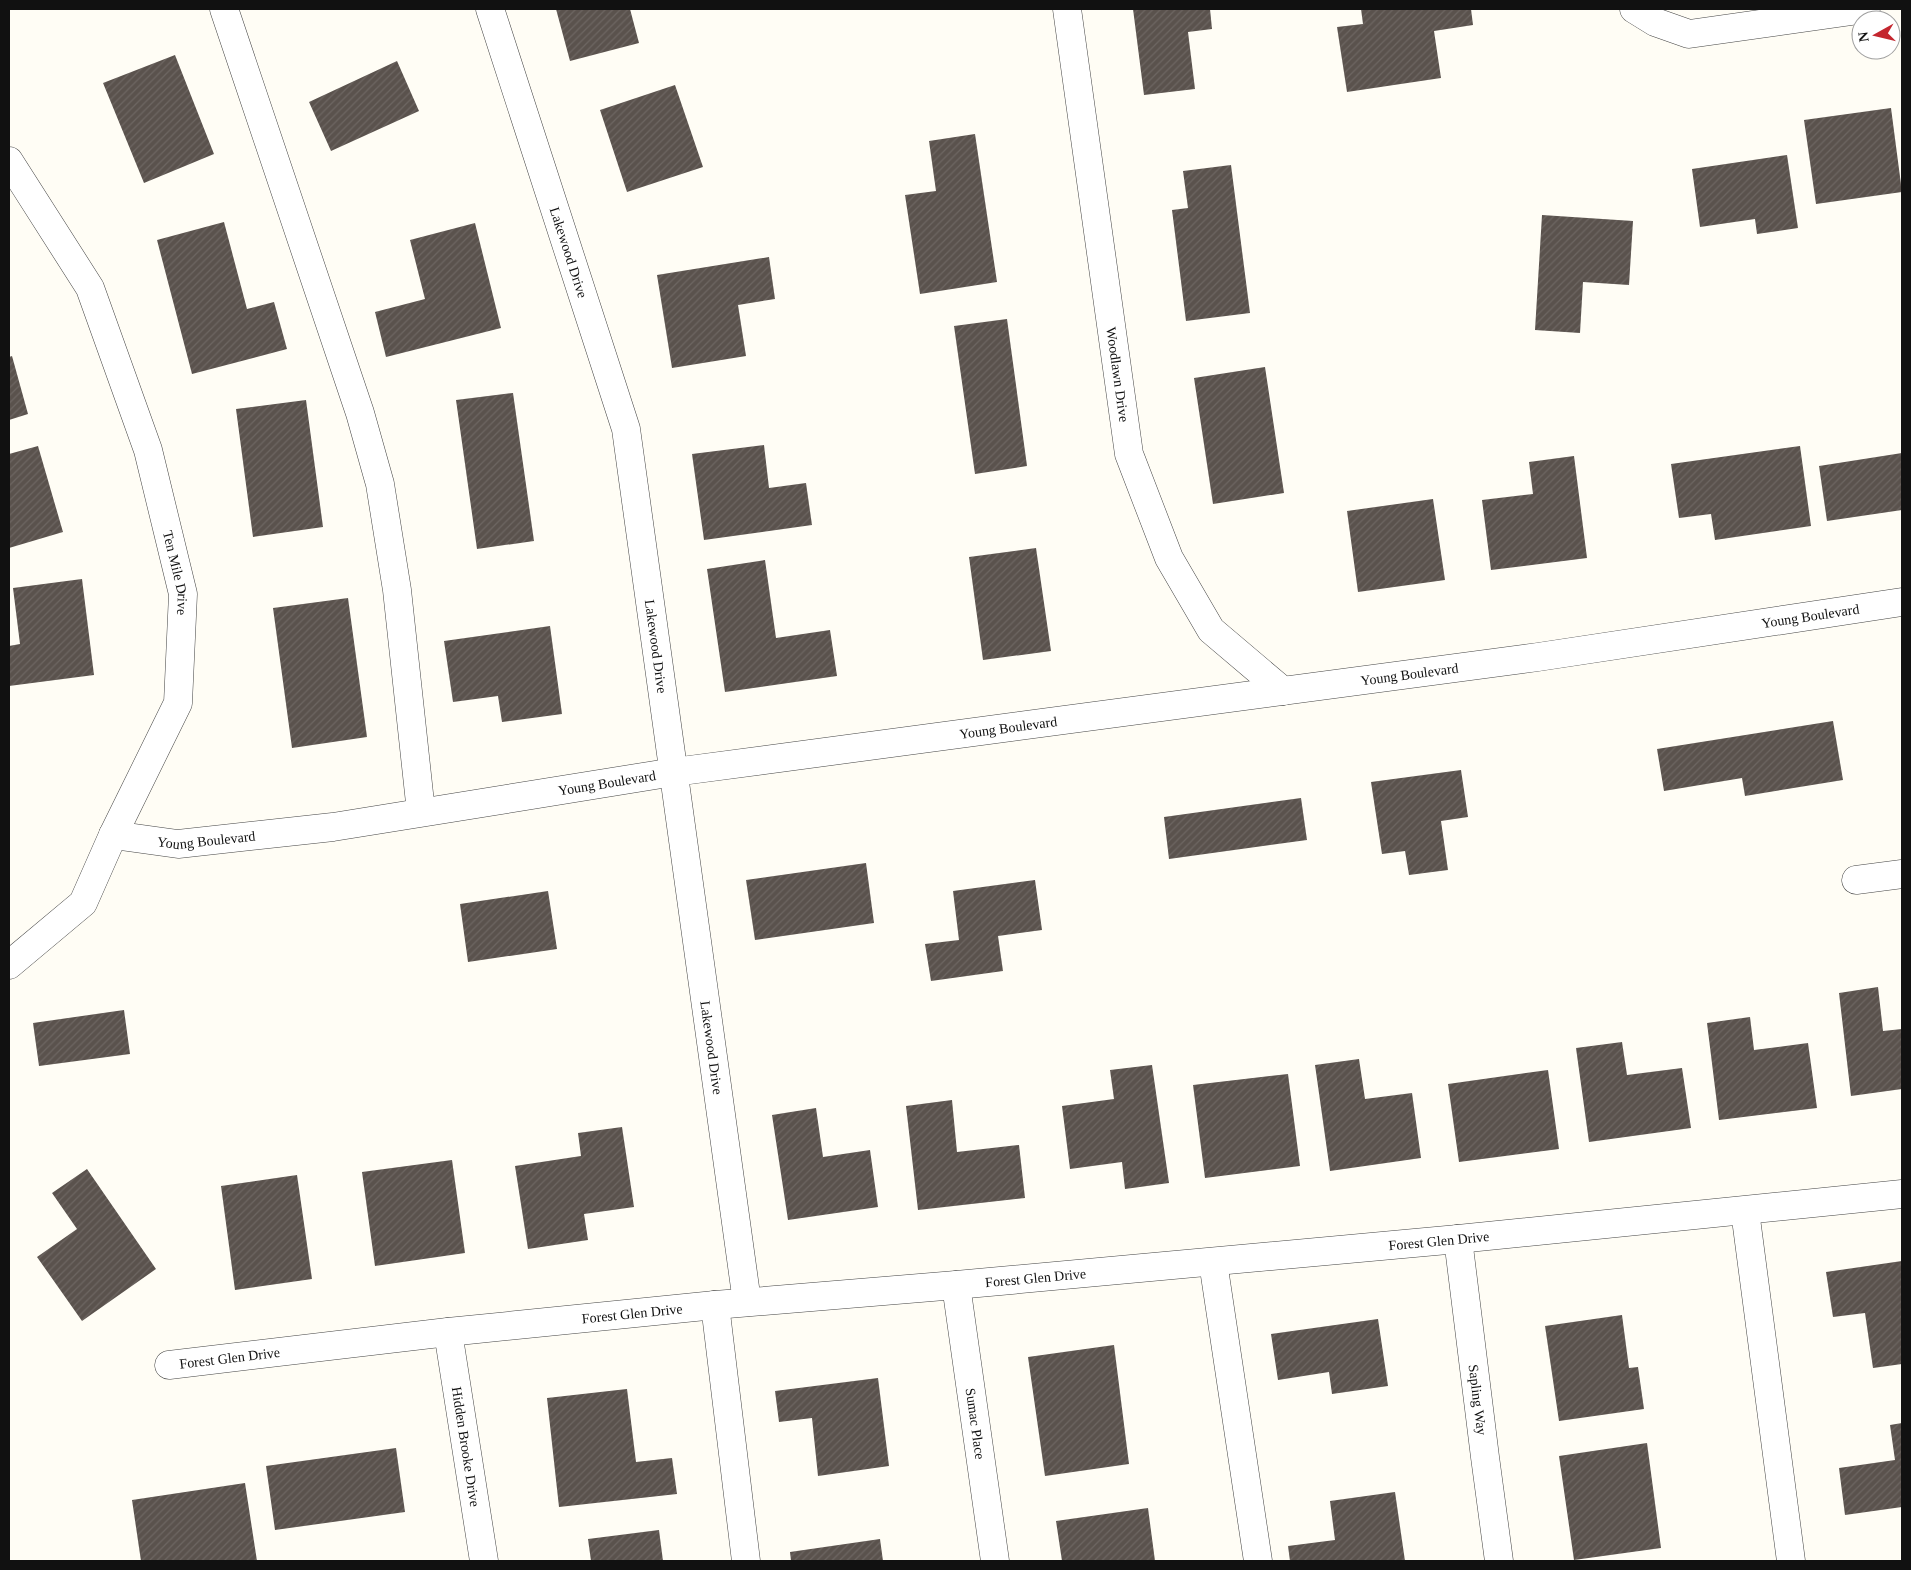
<svg xmlns="http://www.w3.org/2000/svg" width="1911" height="1570" viewBox="0 0 1911 1570" font-family="'Times New Roman',serif">
	<defs>
		<pattern id="building-hatch" width="6" height="6" patternUnits="userSpaceOnUse" patternTransform="scale(1.25)"><rect width="6" height="6" fill="#5a524d"/><path d="M-1 1l2-2M0 6l6-6M5 7l2-2" fill="none" stroke="#6d6662"/></pattern>
	</defs>
	<rect width="100%" height="100%" fill="#fffdf5"/>
	<path fill="url(#building-hatch)" d="M556,9H630L639,43L570,61Z
		M1133,9H1210L1212,29L1188,32L1195,89L1144,95Z
		M1361,9H1471L1473,25L1434,31L1441,78L1347,92L1337,27L1363,24Z
		M175,55L214,154L144,183L103,83Z
		M397,61L419,111L331,151L309,102Z
		M675,85L703,167L627,192L600,110Z
		M1891,108L1902,192L1816,204L1804,120Z
		M975,134L997,282L920,294L905,195L936,191L929,141Z
		M1787,155L1798,228L1757,234L1755,219L1700,227L1692,169Z
		M1231,165L1250,313L1186,321L1172,210L1188,208L1183,171Z
		M1542,215L1633,221L1629,285L1583,282L1580,333L1535,330Z
		M224,222L247,309L274,302L287,349L192,374L157,240Z
		M475,223L501,328L386,357L375,312L425,299L410,240Z
		M769,257L775,299L738,305L746,356L672,368L657,275Z
		M1007,319L1027,466L975,474L954,326Z
		M12,356L28,414L9,420V357Z
		M1265,367L1284,493L1213,504L1194,378Z
		M513,393L534,541L477,549L456,400Z
		M306,400L323,527L253,537L236,409Z
		M764,445L769,488L806,483L812,525L704,540L692,454Z
		M38,446L63,532L9,548V454Z
		M1800,446L1811,526L1715,540L1711,514L1679,518L1671,464Z
		M1902,453V510L1827,521L1819,466Z
		M1574,456L1587,558L1491,570L1482,500L1533,494L1529,462Z
		M1433,499L1445,580L1358,592L1347,511Z
		M1036,548L1051,651L983,660L969,557Z
		M765,560L776,638L830,630L837,676L725,692L707,569Z
		M82,579L94,675L9,686V646L20,644L13,588Z
		M348,598L367,737L292,748L273,608Z
		M550,626L562,714L502,722L498,696L453,702L444,641Z
		M1833,721L1843,780L1745,796L1742,778L1664,791L1657,749Z
		M1461,770L1468,817L1441,821L1448,870L1409,875L1405,851L1382,854L1371,782Z
		M1301,798L1307,840L1169,859L1164,817Z
		M866,863L874,923L755,940L746,880Z
		M1035,880L1042,930L998,936L1003,971L931,981L925,944L959,940L953,891Z
		M548,891L557,949L468,962L460,904Z
		M1878,987L1883,1031L1902,1029V1089L1851,1096L1839,993Z
		M124,1010L130,1054L39,1066L33,1023Z
		M1750,1017L1754,1050L1808,1043L1817,1108L1719,1120L1707,1023Z
		M1622,1042L1627,1075L1682,1068L1691,1128L1589,1142L1576,1048Z
		M1359,1059L1365,1099L1412,1093L1421,1158L1330,1171L1315,1065Z
		M1152,1065L1169,1183L1125,1189L1122,1162L1070,1169L1062,1106L1114,1099L1110,1070Z
		M1548,1070L1559,1149L1459,1162L1448,1084Z
		M1288,1074L1300,1166L1205,1178L1193,1085Z
		M952,1100L957,1152L1019,1145L1025,1198L918,1210L906,1106Z
		M816,1108L823,1157L870,1150L878,1207L788,1220L772,1115Z
		M622,1127L634,1207L584,1214L588,1240L528,1249L515,1166L581,1156L578,1133Z
		M452,1160L465,1253L375,1266L362,1172Z
		M87,1169L156,1269L82,1321L37,1257L77,1229L52,1193Z
		M297,1175L312,1279L235,1290L221,1186Z
		M1902,1261V1364L1873,1368L1865,1313L1833,1317L1826,1272Z
		M1622,1315L1629,1368L1638,1367L1644,1409L1559,1421L1545,1326Z
		M1378,1319L1388,1386L1332,1394L1329,1372L1278,1380L1271,1334Z
		M1114,1345L1129,1464L1045,1476L1028,1357Z
		M878,1378L889,1466L818,1476L812,1418L779,1422L775,1391Z
		M627,1389L636,1462L672,1458L677,1494L559,1507L547,1398Z
		M1902,1423V1507L1845,1515L1839,1468L1895,1460L1890,1425Z
		M1647,1443L1661,1548L1574,1560L1559,1456Z
		M396,1448L405,1512L275,1530L266,1466Z
		M245,1483L257,1561H141L132,1500Z
		M1395,1492L1405,1561H1290L1288,1546L1335,1540L1330,1501Z
		M1148,1508L1155,1561H1062L1056,1521Z
		M659,1530L663,1561H591L588,1539Z
		M880,1539L883,1561H791L790,1552Z"/>
	<g fill="none" stroke-linecap="round" stroke-linejoin="round">
		<defs>
			<g id="minor">
				<path d="M224,9L360,413L380,484L397,590L421,812"/>
				<path id="s1" d="M490,9L626,429L747,1302"/>
				<path id="s2" d="M1067,9L1129,454L1169,558L1211,630L1283,691"/>
				<path d="M1634,9L1655,22L1689,34L1866,9"/>
				<path id="s3" d="M9,161L90,288L148,450L183,594L178,703L113,835L83,903L9,965"/>
				<path id="s4" d="M113,835L178,844L333,827L674,772L1538,657L1902,602"/>
				<path d="M1856,880L1902,874"/>
				<path d="M1745,1211L1791,1561"/>
				<path id="s5" d="M1458,1239L1485,1457L1499,1561"/>
				<path d="M1213,1262L1258,1561"/>
				<path id="s6" d="M956,1285L995,1561"/>
				<path d="M715,1305L746,1561"/>
				<path id="s7" d="M448,1332L484,1561"/>
				<path id="s8" d="M169,1365L448,1332L715,1305L956,1285L1458,1239L1902,1194"/>
			</g>
		</defs>
		<use href="#minor" stroke="#444" stroke-width="29"/>
		<use href="#minor" stroke="#fff" stroke-width="28"/>
	</g>
	<g text-anchor="middle" stroke-width="5" stroke-linejoin="round" paint-order="stroke">
		<g font-size="14" fill="#111" stroke="#fff">
			<text dy="5" stroke="none"><textPath href="#s1" startOffset="256">Lakewood Drive</textPath></text>
			<text dy="5" stroke="none"><textPath href="#s2" startOffset="369">Woodlawn Drive</textPath></text>
			<text dy="5" stroke="none"><textPath href="#s3" startOffset="449">Ten Mile Drive</textPath></text>
			<text dy="5" stroke="none"><textPath href="#s4" startOffset="1714">Young Boulevard</textPath></text>
			<text dy="5" stroke="none"><textPath href="#s1" startOffset="661">Lakewood Drive</textPath></text>
			<text dy="5" stroke="none"><textPath href="#s4" startOffset="1309">Young Boulevard</textPath></text>
			<text dy="5" stroke="none"><textPath href="#s4" startOffset="904">Young Boulevard</textPath></text>
			<text dy="5" stroke="none"><textPath href="#s4" startOffset="499">Young Boulevard</textPath></text>
			<text dy="5" stroke="none"><textPath href="#s4" startOffset="94">Young Boulevard</textPath></text>
			<text dy="5" stroke="none"><textPath href="#s1" startOffset="1066">Lakewood Drive</textPath></text>
			<text dy="5" stroke="none"><textPath href="#s8" startOffset="1276">Forest Glen Drive</textPath></text>
			<text dy="5" stroke="none"><textPath href="#s8" startOffset="871">Forest Glen Drive</textPath></text>
			<text dy="5" stroke="none"><textPath href="#s8" startOffset="466">Forest Glen Drive</textPath></text>
			<text dy="5" stroke="none"><textPath href="#s8" startOffset="61">Forest Glen Drive</textPath></text>
			<text dy="5" stroke="none"><textPath href="#s5" startOffset="162">Sapling Way</textPath></text>
			<text dy="5" stroke="none"><textPath href="#s6" startOffset="140">Sumac Place</textPath></text>
			<text dy="5" stroke="none"><textPath href="#s7" startOffset="116">Hidden Brooke Drive</textPath></text>
		</g>
	</g>
	<rect width="1911" height="1570" fill="none" stroke="#111111" stroke-width="20"/>
	<g transform="translate(1876 35) rotate(262)"><circle r="24" fill="#ffffff" stroke="#a0a0a0"/>
	<path d="M0-4L9 19L0 12L-9 19Z" fill="#c4262e"/>
	<text y="-8" font-size="14" font-weight="bold" text-anchor="middle" fill="#111111">N</text>
	</g>
</svg>
